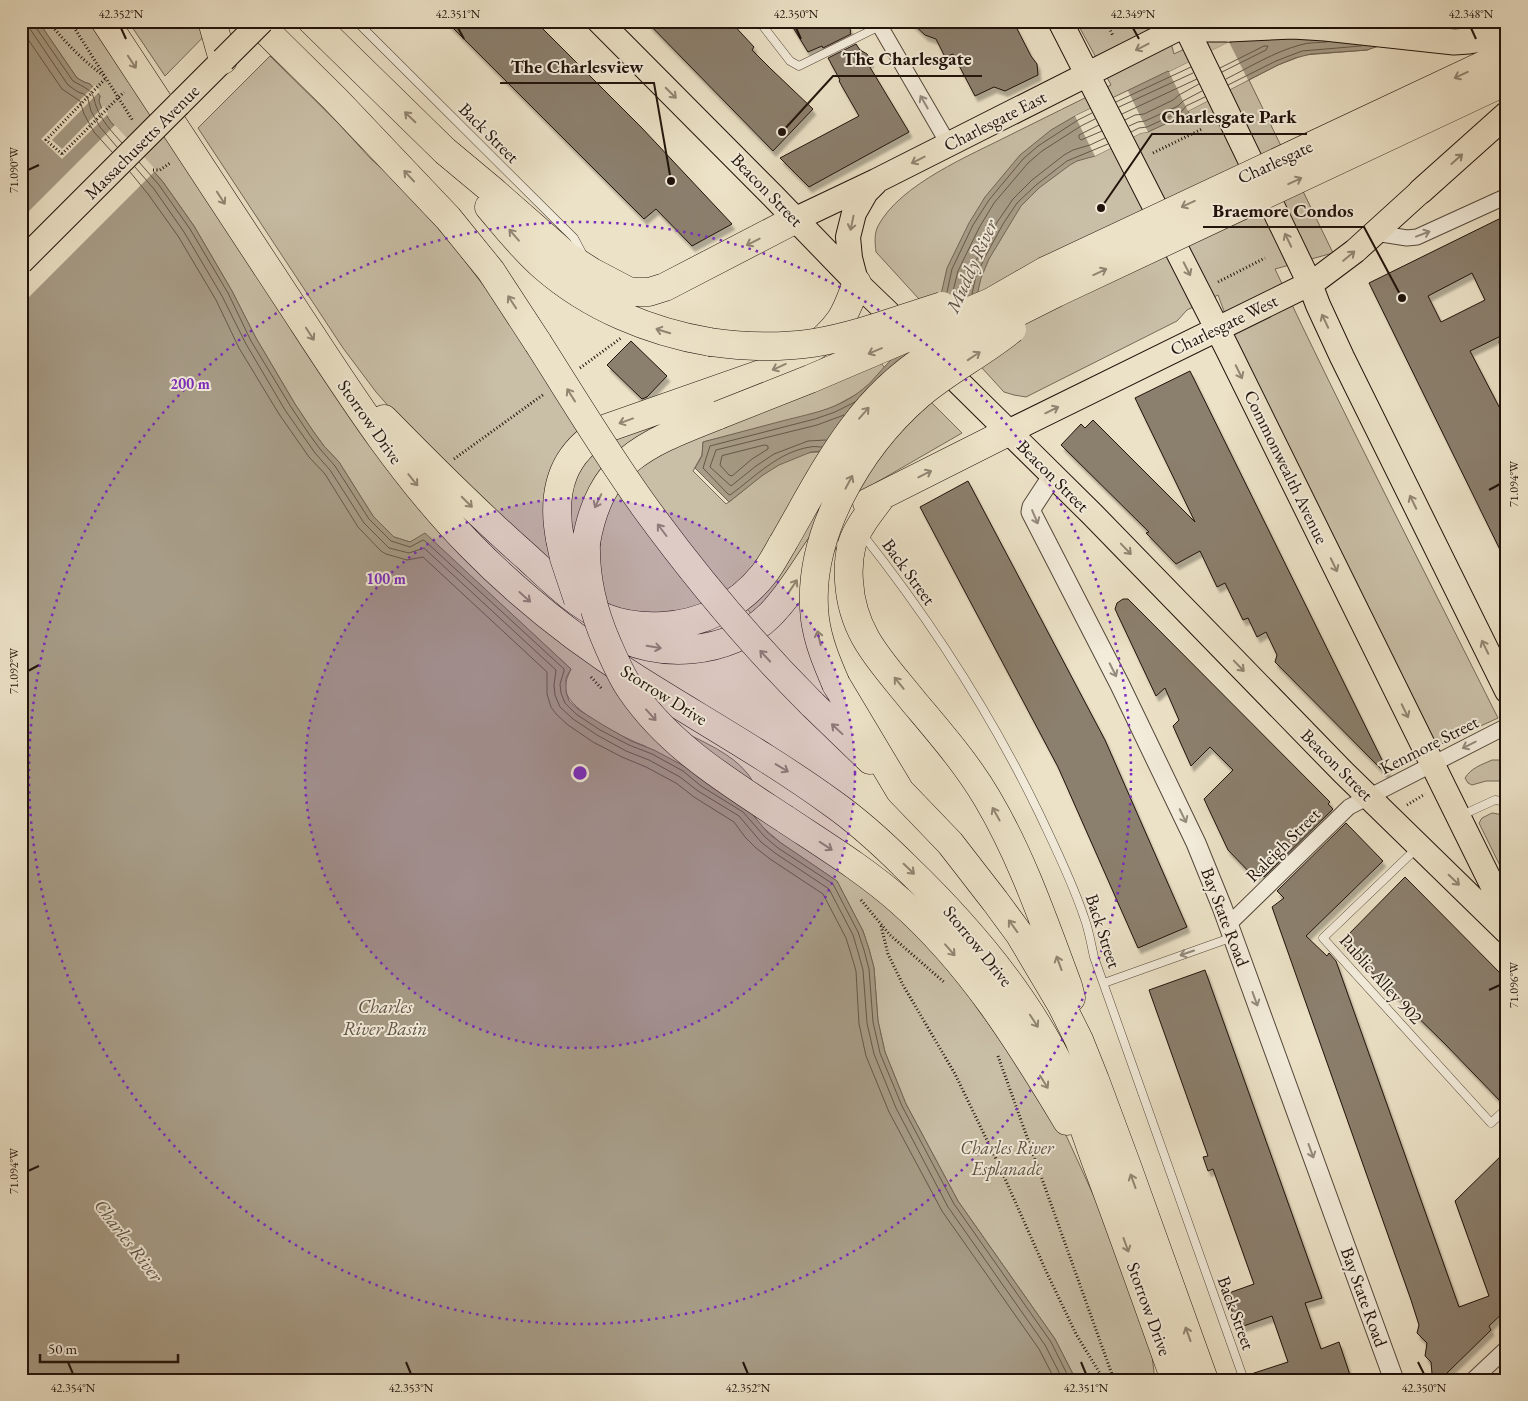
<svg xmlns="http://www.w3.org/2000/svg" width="1528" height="1401" viewBox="0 0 1528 1401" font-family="'EB Garamond',serif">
	<defs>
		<filter id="shadow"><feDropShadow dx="3" dy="5.5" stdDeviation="1" flood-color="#0004"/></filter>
	</defs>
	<rect width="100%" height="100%" fill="#ece2c7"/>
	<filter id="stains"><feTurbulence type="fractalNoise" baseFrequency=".004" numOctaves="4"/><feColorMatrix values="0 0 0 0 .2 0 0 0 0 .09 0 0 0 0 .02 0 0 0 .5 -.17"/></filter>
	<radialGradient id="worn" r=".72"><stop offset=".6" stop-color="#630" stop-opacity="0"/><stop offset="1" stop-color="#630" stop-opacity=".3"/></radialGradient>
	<path fill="#c9bfa7" stroke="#756959" d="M38,21H88L375,451L680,730C703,742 731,753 747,773C751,777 753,783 755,787L941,956L1065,1133L1102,1214L1152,1356L1155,1380H1076L1055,1339L958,1201L906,1104L885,1052L878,1021L874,968L869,949L863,931L837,881L781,843L759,824L753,814L645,746C626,739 569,711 566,691C564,683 568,676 571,669L425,534L410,542L394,537L373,516L339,462L324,446L313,431L295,404L256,338L232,291L194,226L163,182L110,121L101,107L99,101L100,96L90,84L84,82L77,78Z
		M128,21H219L165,76Z
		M1076,21H1165L1174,54L1242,21H1428L1367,50L1304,55L1278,65L1249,80L1333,253L1275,269C1346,420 1423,568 1498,718L1437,746L1234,338L1218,295L1187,310L1177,321L1026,397L1014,395L1004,392L876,252C875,243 874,234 878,226C900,184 971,155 1012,134C1045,118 1078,101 1111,85Z
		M270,56L338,123L371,159L391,177L449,240L502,310L579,434L613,436L818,360L819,363H881L885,368L869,384L859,393L833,407L814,414L703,442L702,455L693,471L726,504C754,484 782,451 820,452L920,391L962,433L872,485L840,511L754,617L747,609L739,586L712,604L649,616L611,607L586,597L405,425L376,392L343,348L198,128Z
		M1492,760H1502L1507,763V781H1486L1472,785L1468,783L1465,778C1471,768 1481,765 1492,760Z
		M1492,813L1504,815L1507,818V880L1479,823L1482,818Z"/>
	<path fill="#a79c87" stroke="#716555" d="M21,21H38L77,78L84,82L90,84L100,96L99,101L101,107L110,121L163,182L194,226L232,291L256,338L295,404L313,431L324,446L339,462L373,516L394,537L410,542L425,533L571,669L566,678V692L569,701L579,710L603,725L631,741L654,750L686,767L704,781L747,808L768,833L781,843L837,881L863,931L869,949L874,968L878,1021L885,1052L906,1104L958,1201L1055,1339L1076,1380H21Z
		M1274,21H1428L1424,26L1388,43L1367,50L1311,54L1295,58L1278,65L1188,111L1189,113L1148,132L1141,133L1095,156L1077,161L1070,165L1039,188L1021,206L989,259L981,278L971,323L841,449L811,452L779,465L763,475L729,502L695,468L702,456L703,442C729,435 756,428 782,421C817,412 841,409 869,384L932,314L940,299L947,268L969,223L985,197L1020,155L1051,130L1075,116L1168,71L1169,72L1256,29Z"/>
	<path fill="#ece2c7" d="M1267,21H1400L1429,25L1422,31L1290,37L1229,42L1248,80L1188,111L1169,72L1229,42V39Z
		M95,85L100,91L52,140L62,149L104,106L108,114L62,159L41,139Z
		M1128,91L1148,132L1141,133L1095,156L1075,116Z
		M115,125L156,170L21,305V219Z"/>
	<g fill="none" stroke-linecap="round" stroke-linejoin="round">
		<path stroke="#645849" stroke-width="1" d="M28,21L30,29L68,85L78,92L84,94L88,99L91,111L100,127L117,147
			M34,21L35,26L73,81C78,84 83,86 87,89C94,93 94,100 96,106C101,120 112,132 122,143
			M21,29L62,89L80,101L84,114L94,132L112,152
			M1220,68L1264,46H1268L1266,50L1222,72
			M1226,79C1250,67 1274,52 1300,45C1309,42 1318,43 1327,42
			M1228,85L1276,61L1302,51L1361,46
			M1116,102L1191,67
			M1119,107L1193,73
			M1122,114L1197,79
			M1125,120L1135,115L1144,114L1173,100L1179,95L1199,84
			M1099,125L1079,135V138L1081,140L1102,131
			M1129,126L1138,122L1145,121L1178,106L1183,101L1202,91
			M1131,132L1139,128L1147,127L1182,111L1186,106L1205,97
			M139,162L159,185L190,229L228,293L251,341L291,407L309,434L320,449L335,466L369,519L391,541L410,547L423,540L425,541L564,669V671L560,684L561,693L565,703L576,714L600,730L629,745L652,754L683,771L701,786L743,812L765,837L778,848L833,884L858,932L864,950L869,969L873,1022L880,1053L902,1106L954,1204L1051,1342L1070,1380
			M135,167L154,189L184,232L222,296L246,344L285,410L315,453L330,470L364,523L389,548L409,553L424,548L556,670L554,685L555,695L560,707L573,719L597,735L626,751L649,760L680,777L698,791L739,816L761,842L775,853L829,889L853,935L858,952L863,970L867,1023L874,1054L896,1108L948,1207L1045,1345L1063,1380
			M130,172L148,194L178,236L216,300L239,348L279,414L309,457L325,474L358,527L381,551L386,554L407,560L423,557L547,672V694L551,707L556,714L568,725L593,742L622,757L646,767L676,783L694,797L734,822L745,837L756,848L770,859L823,894L846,938L851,954L856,971L859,1024L866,1056L889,1112L942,1211L1039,1349L1055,1380
			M947,292L952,269L973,225L989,200L1023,159L1038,146L1078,120L1092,113
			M972,294L976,276L985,257L1003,224L1017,203L1036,185L1067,161L1108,144
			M952,295L958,271L979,228L994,203L1028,163L1042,151L1081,126L1095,119
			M965,297L970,275L979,254L998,221L1013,199L1032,180L1064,155L1073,150L1090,145L1105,138
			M826,440L808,441L774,454L756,466L731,486L710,467L716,450L817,425L844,415
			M765,445L768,446V449L752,459L732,476L729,475L720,465L722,456Z
			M822,447C818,447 814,446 810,447C778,452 755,477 730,495L728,494L703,468L710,446L815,419L835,412L855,402"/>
	</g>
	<path fill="#8b7f6d" stroke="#21130b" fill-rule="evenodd" filter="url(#shadow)" d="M446,21H535L641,127L732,224L692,246L656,209L644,219Z
		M646,21H730L754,47L752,50L771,69L813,109L773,151Z
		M789,21H845L851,31L850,32L851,34L823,48L822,46L808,52Z
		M910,21H1013L1031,56L1037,64L1038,75L1005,91L994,87L975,96L953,54L945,57L936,39L925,35Z
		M856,44L860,50L867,54L871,60L868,64L909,132L809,187L780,158L859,116L839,81L840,80L828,58Z
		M1507,215V333L1470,351L1507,422V564L1369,283ZM1472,273L1485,300L1441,322L1428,296Z
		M631,341L667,376L647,397L642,399L607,365Z
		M1190,371L1388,772L1385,773L1275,662L1277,655L1266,632L1257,637L1248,618L1243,620L1225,583L1217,587L1200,551L1176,564L1146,533L1149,532L1061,445L1081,424L1085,428L1093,420L1195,522L1135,398Z
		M968,481L1105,740L1187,927L1138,948L1058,767L920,507Z
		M1123,599H1128L1330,802L1328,804L1333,809L1264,877L1259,872L1254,877L1228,850L1204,799L1233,770L1210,747L1191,766L1173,726L1179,720L1165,688L1156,696L1115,609L1117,603Z
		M1346,823L1383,861L1306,936L1327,956L1329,953L1336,961L1459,1307L1489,1296L1455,1201L1507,1150V1309L1489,1326L1491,1330L1444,1376L1440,1377H1436L1432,1374L1431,1362L1425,1356L1427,1343L1417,1333L1419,1325L1411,1300L1272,907L1284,898L1277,891Z
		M1405,877L1507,980V1102L1503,1104L1445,1044L1341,942Z
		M1205,970L1322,1298L1305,1303L1321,1349L1339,1342L1350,1375L1338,1380H1250L1248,1375L1288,1362L1272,1316L1238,1328L1226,1294L1254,1284L1213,1169L1208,1171L1203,1157L1208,1156L1149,990Z"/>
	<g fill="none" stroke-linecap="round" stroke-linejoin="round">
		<defs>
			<path id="service" d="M356,21L574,238L583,255
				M759,21L790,61L799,66L880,26
				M1507,340L1503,342L1507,349
				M863,535C931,621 991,714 1039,813C1055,847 1072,881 1084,917C1089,930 1091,944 1094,957L1244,1380
				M1460,816L1495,800L1507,802
				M1418,847L1323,938L1491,1123L1507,1108
				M1104,983L1233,937"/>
			<path id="minor" d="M877,21L949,145
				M1375,233L1407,238L1417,237L1507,196
				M1228,925L1349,807L1507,726
				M1473,1380L1507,1348"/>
			<path id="tertiary" d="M1053,475L1032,507L1031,512L1120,685L1196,843L1222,907L1394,1380"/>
			<path id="primary" d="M599,21L773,196L857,283L908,332
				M1060,21L1227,348L1507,915
				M1183,21L1310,284L1318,305L1342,357L1507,691
				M179,104L223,60
				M796,219L876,181L1185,25
				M856,281L850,258L848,237L854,213L866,192L875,183
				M935,359L1092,514L1343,772L1507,932
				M1008,432L1315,281L1355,251L1421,191"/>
			<path id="trunk" d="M1185,25L1208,29H1229
				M1421,191L1507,114"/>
			<path id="motorway" d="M105,21C167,116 229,210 291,304C346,388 400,474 471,546C521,597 577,641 637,679C702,720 770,758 832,803C859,822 883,844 906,867C961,920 1013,979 1050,1047C1070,1083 1082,1124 1096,1162C1123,1234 1149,1307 1175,1380
				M212,21L223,60
				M256,21L335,99L448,218L491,271L538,343
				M312,21L445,151L493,191L567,256L592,272L630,292H649L665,287L796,219
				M489,207C507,228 523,249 544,267C590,307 650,332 710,342
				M384,419C431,467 478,514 528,558C552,580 576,605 606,618C624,625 642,627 662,626C702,624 738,606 763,575C771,565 777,553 783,543
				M882,496C871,511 858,526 852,544C849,556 848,569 849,581C852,635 883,663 914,702C940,733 967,764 987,798C1022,857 1044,922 1068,986L1071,998
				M867,503L1008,432
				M560,539C551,491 562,452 607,428L769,371C798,358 822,346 841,319C848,308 852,295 857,283
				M586,543C600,459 648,443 719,415
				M609,631C656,661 730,655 770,615C791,594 806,566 824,541
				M836,684L900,791L950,843L995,901L1020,935L1061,1004L1079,1040L1095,1080L1127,1166L1204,1380
				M811,703L870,760
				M785,819C824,845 865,870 900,901C971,964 1019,1041 1067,1121"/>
		</defs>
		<use href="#service" stroke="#54473a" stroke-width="9"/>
		<use href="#minor" stroke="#54473a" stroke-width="17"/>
		<use href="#tertiary" stroke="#54473a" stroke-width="21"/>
		<use href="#primary" stroke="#21130b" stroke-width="26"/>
		<use href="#trunk" stroke="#21130b" stroke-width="27"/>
		<use href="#motorway" stroke="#21130b" stroke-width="29"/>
		<path stroke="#21130b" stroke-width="3" stroke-dasharray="1 2.5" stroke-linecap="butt" d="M48,21C65,42 82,60 104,76
			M70,21L133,121
			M1106,21L1113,36
			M1153,153L1202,129
			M62,154L46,140L106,78
			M153,170H160L170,163
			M1218,282L1265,258
			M580,368L621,338
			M454,459L544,394
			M591,677L602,689
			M1407,805L1425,794
			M861,900L890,935L945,983
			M881,926L888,954L903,985L955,1074L998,1163L1046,1271L1076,1334L1104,1380
			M998,1056L1114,1380"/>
		<use href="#service" stroke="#f3ecdb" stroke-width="8"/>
		<use href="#minor" stroke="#f3ecdb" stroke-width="15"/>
		<use href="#tertiary" stroke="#f3ecdb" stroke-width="19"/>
		<use href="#primary" stroke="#ece2c7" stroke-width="24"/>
		<use href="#trunk" stroke="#ece2c7" stroke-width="25"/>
		<use href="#motorway" stroke="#ece2c7" stroke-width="28"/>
		<defs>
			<path id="primary-bridge" d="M223,60L262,21
				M21,262L179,104"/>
			<path id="trunk-bridge" d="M1229,29L1293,26L1325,28L1454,42L1469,41L1507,35"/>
			<path id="motorway-bridge" d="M710,342C744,347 779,348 813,343C857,336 900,319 942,306
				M538,343C573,398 606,453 644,506C695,576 750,642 811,703
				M719,415L810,379L991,302L1045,271L1488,63L1507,57
				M560,539L564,558L578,600
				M586,543C585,578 593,611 607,643C614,659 621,676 631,690C670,747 729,782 785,819
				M783,543C824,472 855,404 926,358L1056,293L1498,85L1507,78
				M836,684C827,663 818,642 815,619C805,537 859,447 919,395C948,370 983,353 1012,329"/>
		</defs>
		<use href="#primary-bridge" stroke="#21130b" stroke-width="26" stroke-linecap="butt"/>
		<use href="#trunk-bridge" stroke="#21130b" stroke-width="27" stroke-linecap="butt"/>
		<use href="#motorway-bridge" stroke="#21130b" stroke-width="29" stroke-linecap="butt"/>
		<path stroke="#21130b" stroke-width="3" stroke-dasharray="1 2.5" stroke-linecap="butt" d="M62,154L124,92"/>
		<use href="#primary-bridge" stroke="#ece2c7" stroke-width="24"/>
		<use href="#trunk-bridge" stroke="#ece2c7" stroke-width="25"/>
		<use href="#motorway-bridge" stroke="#ece2c7" stroke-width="28"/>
	</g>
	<defs><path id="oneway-shaft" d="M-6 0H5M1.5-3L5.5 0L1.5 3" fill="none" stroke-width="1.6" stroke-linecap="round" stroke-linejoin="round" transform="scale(1.25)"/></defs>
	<g stroke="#918572">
		<use href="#oneway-shaft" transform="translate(1142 47) rotate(153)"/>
		<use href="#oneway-shaft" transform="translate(132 62) rotate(57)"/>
		<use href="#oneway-shaft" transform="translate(1461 75) rotate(155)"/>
		<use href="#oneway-shaft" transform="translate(671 93) rotate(45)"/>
		<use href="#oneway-shaft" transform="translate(410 117) rotate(-136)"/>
		<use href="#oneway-shaft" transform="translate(1457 159) rotate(-42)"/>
		<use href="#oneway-shaft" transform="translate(918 160) rotate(153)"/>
		<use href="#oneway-shaft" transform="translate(409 176) rotate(-133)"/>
		<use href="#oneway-shaft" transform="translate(1295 181) rotate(-25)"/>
		<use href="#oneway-shaft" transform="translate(221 198) rotate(57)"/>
		<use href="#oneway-shaft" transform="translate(1188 204) rotate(155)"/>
		<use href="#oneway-shaft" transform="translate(852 223) rotate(102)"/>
		<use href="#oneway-shaft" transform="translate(514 235) rotate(-131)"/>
		<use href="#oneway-shaft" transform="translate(1288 240) rotate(-116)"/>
		<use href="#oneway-shaft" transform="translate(753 242) rotate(153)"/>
		<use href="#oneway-shaft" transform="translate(1349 256) rotate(-40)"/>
		<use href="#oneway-shaft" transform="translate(1187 269) rotate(63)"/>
		<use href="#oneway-shaft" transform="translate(1100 272) rotate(-25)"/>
		<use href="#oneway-shaft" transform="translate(512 302) rotate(-123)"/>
		<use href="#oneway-shaft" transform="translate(1325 321) rotate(-115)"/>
		<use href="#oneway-shaft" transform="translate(663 331) rotate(-163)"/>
		<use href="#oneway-shaft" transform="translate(310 334) rotate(57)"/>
		<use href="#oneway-shaft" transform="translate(875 351) rotate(157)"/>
		<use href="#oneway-shaft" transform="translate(974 356) rotate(-34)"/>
		<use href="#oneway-shaft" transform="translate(779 367) rotate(156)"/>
		<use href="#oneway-shaft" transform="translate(1239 372) rotate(64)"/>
		<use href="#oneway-shaft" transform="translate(571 395) rotate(-122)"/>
		<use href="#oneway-shaft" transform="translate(1052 410) rotate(-26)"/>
		<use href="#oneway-shaft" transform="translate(864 413) rotate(-49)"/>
		<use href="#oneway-shaft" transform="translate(626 421) rotate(160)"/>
		<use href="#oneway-shaft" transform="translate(925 474) rotate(-27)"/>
		<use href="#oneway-shaft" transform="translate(413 480) rotate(51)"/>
		<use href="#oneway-shaft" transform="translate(849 482) rotate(-62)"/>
		<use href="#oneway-shaft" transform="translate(598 501) rotate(116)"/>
		<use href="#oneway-shaft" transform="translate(467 502) rotate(45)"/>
		<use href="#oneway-shaft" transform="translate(1413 502) rotate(-116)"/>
		<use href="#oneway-shaft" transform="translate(662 530) rotate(-127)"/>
		<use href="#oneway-shaft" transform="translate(1126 549) rotate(46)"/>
		<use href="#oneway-shaft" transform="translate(1334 565) rotate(64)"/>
		<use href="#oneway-shaft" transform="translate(793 586) rotate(-56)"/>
		<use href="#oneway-shaft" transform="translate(525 597) rotate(42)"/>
		<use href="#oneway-shaft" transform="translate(819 638) rotate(-103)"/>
		<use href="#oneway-shaft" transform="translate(654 647) rotate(9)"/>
		<use href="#oneway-shaft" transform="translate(1485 647) rotate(-116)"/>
		<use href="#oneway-shaft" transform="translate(765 656) rotate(-133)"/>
		<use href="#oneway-shaft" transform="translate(1239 666) rotate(46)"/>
		<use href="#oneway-shaft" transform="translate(899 683) rotate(-129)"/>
		<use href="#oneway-shaft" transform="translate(1405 711) rotate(64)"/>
		<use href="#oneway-shaft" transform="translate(651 715) rotate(48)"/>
		<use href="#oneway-shaft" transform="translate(837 729) rotate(-137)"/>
		<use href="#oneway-shaft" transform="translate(782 768) rotate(31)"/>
		<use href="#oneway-shaft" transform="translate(996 814) rotate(-119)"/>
		<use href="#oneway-shaft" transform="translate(826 846) rotate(33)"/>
		<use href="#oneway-shaft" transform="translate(909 869) rotate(44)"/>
		<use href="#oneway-shaft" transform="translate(1454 880) rotate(44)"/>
		<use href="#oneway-shaft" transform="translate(1013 926) rotate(-126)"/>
		<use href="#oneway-shaft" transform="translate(950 950) rotate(49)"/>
		<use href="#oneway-shaft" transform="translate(1059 963) rotate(-110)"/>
		<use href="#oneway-shaft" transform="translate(1034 1021) rotate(57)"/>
		<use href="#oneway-shaft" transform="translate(1044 1082) rotate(58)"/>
		<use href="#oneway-shaft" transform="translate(1133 1181) rotate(-110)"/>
		<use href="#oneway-shaft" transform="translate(1126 1245) rotate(70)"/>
		<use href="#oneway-shaft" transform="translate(1188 1334) rotate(-110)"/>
	</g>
	<g stroke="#948a7d">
		<use href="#oneway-shaft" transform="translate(924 102) rotate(-120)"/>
		<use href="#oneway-shaft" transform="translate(1423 234) rotate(-21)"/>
		<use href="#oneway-shaft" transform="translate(1035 517) rotate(67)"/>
		<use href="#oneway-shaft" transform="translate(1113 670) rotate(63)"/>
		<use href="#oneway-shaft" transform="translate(1469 745) rotate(153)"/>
		<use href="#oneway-shaft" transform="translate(1183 816) rotate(64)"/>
		<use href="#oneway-shaft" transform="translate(1187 953) rotate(161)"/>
		<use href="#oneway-shaft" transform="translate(1255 999) rotate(70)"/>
		<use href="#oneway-shaft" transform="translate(1311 1151) rotate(70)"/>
	</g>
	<path fill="none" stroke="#21130b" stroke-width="2" d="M121,28L126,39M458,28L464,39M796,28L801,39M1133,28L1139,39M1471,28L1476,39M28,170L39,165M1489,490L1500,484M28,671L39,665M1489,990L1500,985M28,1171L39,1166M68,1362L73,1374M406,1362L411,1374M743,1362L748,1374M1081,1362L1086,1374M1418,1362L1424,1374"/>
	<circle cx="580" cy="773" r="275" fill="#7b2cbf" fill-opacity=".12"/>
	<g fill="none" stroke="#7b2cbf" stroke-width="2.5" stroke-dasharray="2.5 5">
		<circle cx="580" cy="773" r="275"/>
		<circle cx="580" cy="773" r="551"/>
	</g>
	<g text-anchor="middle" stroke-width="4" stroke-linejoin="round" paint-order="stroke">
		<g font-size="18" fill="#21130b" stroke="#f3ecdb">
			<text transform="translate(995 121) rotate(-27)" y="6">Charlesgate East</text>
			<text transform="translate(489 133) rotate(45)" y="6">Back Street</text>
			<text transform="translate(142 142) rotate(-45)" y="6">Massachusetts Avenue</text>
			<text transform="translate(1275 162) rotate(-25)" y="6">Charlesgate</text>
			<text transform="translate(767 190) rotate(46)" y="6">Beacon Street</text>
			<text transform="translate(1224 325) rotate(-26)" y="6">Charlesgate West</text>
			<text transform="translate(370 422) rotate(55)" y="6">Storrow Drive</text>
			<text transform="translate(1286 467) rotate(64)" y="6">Commonwealth Avenue</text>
			<text transform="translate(1053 476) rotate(45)" y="6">Beacon Street</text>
			<text transform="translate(909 572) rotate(54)" y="6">Back Street</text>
			<text transform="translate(664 695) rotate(32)" y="6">Storrow Drive</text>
			<text transform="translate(1429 745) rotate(-27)" y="6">Kenmore Street</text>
			<text transform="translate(1337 765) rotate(45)" y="6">Beacon Street</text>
			<text transform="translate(1283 845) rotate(-45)" y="6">Raleigh Street</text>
			<text transform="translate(1225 917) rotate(69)" y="6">Bay State Road</text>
			<text transform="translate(1103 931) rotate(72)" y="6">Back Street</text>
			<text transform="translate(978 946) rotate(51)" y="6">Storrow Drive</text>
			<text transform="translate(1381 979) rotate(48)" y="6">Public Alley 902</text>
			<text transform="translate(1364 1297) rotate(70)" y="6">Bay State Road</text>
			<text transform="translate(1149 1309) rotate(70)" y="6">Storrow Drive</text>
			<text transform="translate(1236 1313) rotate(70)" y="6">Back Street</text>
		</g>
		<g font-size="18" font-style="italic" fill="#5c4f42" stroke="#f3ecdb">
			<text x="1007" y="1154">Charles River<tspan x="1007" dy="21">Esplanade</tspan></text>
		</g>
		<g font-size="19" font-style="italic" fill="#5d5143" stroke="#f3ecdb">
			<text transform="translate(971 266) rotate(-66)" y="7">Muddy River</text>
			<text x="385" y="1013">Charles<tspan x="385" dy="22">River Basin</tspan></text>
			<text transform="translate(129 1240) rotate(52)" y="7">Charles River</text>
		</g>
	</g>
	<circle cx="580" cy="773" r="8" fill="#7b2cbf" stroke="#f3ecdb" stroke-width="2.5"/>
	<g font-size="15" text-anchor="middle" font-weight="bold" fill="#7b2cbf" stroke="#f3ecdb" stroke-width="4" stroke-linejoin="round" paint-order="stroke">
		<text x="190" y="389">200 m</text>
		<text x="386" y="584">100 m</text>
	</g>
	<path fill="none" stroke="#21130b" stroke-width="2" d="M782 132L833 76H982M671 181L654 83H500M1101 208L1152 134H1307M1402 298L1364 227H1203"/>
	<g fill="#21130b" stroke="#f3ecdb" stroke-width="2">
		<circle cx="782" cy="132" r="5"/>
		<circle cx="671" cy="181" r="5"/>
		<circle cx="1101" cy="208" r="5"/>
		<circle cx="1402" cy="298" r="5"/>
	</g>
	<g font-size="19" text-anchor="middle" font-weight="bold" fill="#21130b" stroke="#f3ecdb" stroke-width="4" stroke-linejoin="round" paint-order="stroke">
		<text x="907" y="65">The Charlesgate</text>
		<text x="577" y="73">The Charlesview</text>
		<text x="1229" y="123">Charlesgate Park</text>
		<text x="1283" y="217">Braemore Condos</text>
	</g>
	<rect width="1528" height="1401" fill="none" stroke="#ece2c7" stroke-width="55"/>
	<path d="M40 1354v8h138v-8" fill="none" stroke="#21130b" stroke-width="2.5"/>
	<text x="48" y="1354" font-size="15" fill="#21130b" stroke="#f3ecdb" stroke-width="4" paint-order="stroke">50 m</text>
	<rect x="28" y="28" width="1472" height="1346" fill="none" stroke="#21130b" stroke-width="2"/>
	<g font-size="12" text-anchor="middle" fill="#21130b">
		<text x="121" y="18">42.352°N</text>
		<text x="458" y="18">42.351°N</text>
		<text x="796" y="18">42.350°N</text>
		<text x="1133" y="18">42.349°N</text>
		<text x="1471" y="18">42.348°N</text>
		<text transform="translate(14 170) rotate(-90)" y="4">71.090°W</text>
		<text transform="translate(1514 484) rotate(-90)" y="4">71.094°W</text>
		<text transform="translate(14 671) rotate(-90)" y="4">71.092°W</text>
		<text transform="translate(1514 985) rotate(-90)" y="4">71.096°W</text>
		<text transform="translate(14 1171) rotate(-90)" y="4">71.094°W</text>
		<text x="73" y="1392">42.354°N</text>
		<text x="411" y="1392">42.353°N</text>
		<text x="748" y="1392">42.352°N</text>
		<text x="1086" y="1392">42.351°N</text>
		<text x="1424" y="1392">42.350°N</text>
	</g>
	<rect width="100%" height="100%" filter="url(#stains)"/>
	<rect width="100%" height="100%" fill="url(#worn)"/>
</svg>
